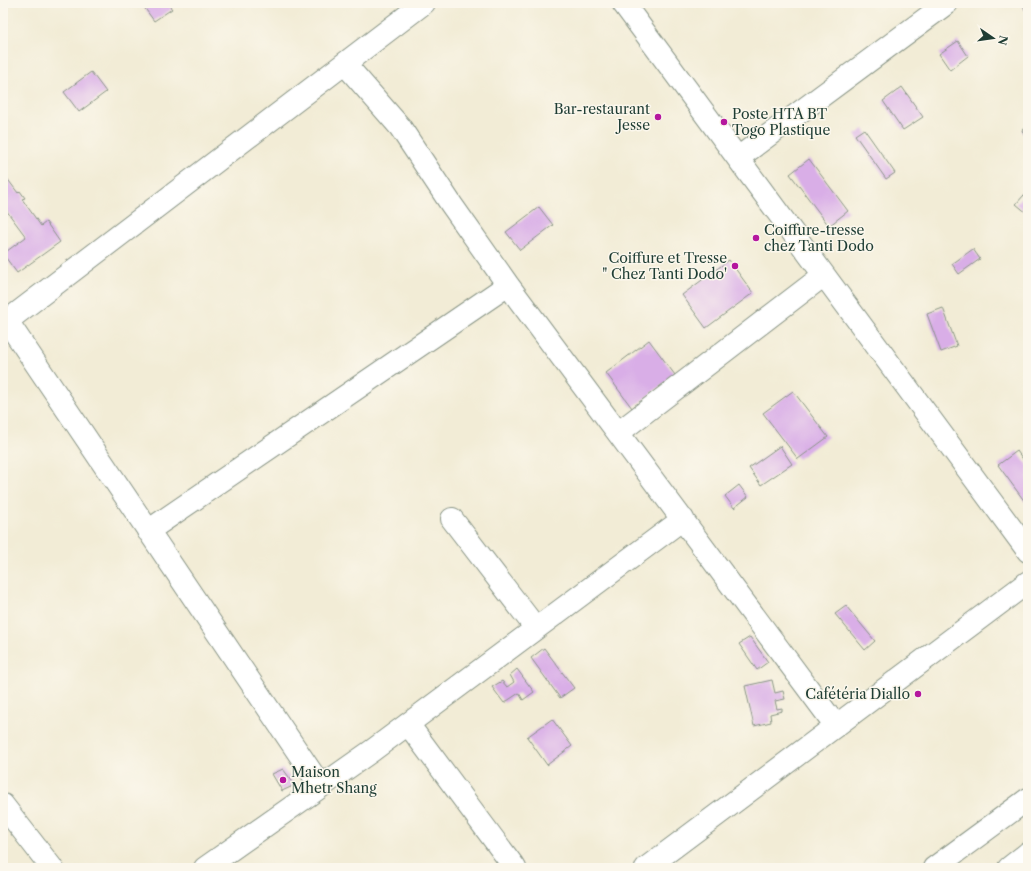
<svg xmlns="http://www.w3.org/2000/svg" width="1031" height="871" viewBox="0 0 1031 871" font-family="'Libre Caslon Text',serif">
	<rect width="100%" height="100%" fill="#fbf7ec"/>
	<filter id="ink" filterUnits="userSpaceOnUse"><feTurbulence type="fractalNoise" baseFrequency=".025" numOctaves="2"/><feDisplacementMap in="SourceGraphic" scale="8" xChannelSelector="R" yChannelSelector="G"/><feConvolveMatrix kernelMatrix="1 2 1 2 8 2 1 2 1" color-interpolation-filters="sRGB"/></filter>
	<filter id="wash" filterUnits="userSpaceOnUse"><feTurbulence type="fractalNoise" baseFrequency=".012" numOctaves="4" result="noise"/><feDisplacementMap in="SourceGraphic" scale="16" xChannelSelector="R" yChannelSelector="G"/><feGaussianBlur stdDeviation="0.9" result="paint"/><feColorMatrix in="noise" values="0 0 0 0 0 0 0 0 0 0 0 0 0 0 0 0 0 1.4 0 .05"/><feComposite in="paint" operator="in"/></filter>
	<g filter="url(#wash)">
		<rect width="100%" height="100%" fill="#f2ecd6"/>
		<g id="blocks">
			<path fill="#d9aee7" d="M141,3H167L172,9L154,21Z
				M1023,3H1028V10H1025Z
				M958,41L968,56L950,70L939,54Z
				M91,72L106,92L79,112L64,92Z
				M902,87L923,117L903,130L883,101Z
				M1028,127V144L1022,130Z
				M864,129L895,173L886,179L855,135Z
				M809,159L848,211L829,226L790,174Z
				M3,173L18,193L20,191L25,198L22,199L41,226L46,222L60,242L17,273L3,254L26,237L3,206Z
				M1024,195L1028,199V214L1016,204Z
				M539,207L553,225L520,250L506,232Z
				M973,249L980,259L959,274L952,264Z
				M729,260L753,293L706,328L682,295Z
				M943,308L957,346L941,352L927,314Z
				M649,340L675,375L632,408L606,373Z
				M793,391L828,437L798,459L763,413Z
				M780,446L792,464L761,485L749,468Z
				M1017,451L1028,466V506L998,465Z
				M739,485L748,497L734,508L725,496Z
				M846,606L875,641L865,650L835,614Z
				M750,637L768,662L757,670L739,644Z
				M544,648L574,688L560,698L531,658Z
				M517,669L534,692L523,700L519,693L504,703L492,687L502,681L507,687L514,682L510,675Z
				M772,680L775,693L783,691L785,699L775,701L777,709L782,708V711L770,714L771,722L754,726L745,686Z
				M552,719L572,746L547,765L527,737Z
				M283,769L295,785L282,791L272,774Z"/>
		</g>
	</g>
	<g filter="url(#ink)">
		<use href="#blocks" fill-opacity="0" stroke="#889485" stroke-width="1"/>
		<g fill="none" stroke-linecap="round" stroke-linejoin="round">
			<defs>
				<path id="minor" d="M623,3L1028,551
					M345,64L400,127L451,204L508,285L836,726
					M738,158L947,3
					M7,321L320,785
					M3,324L424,3
					M618,433L824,275
					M452,519L535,627
					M148,531L508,285
					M408,724L515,868
					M3,805L52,868
					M205,868L373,750L683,519
					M646,868L1028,582
					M934,868L1028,799"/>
				<path id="highway" d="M1009,868L1028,853"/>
			</defs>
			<use href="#minor" stroke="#889485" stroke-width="24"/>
			<use href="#highway" stroke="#889485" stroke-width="24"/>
			<use href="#minor" stroke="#fff" stroke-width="22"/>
			<use href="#highway" stroke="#fff" stroke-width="22"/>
		</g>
	</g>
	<g fill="#b5179e" stroke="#fbf7ec" stroke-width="1.5">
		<circle cx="658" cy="117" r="4"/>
		<circle cx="724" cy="122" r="4"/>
		<circle cx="756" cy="238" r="4"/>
		<circle cx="735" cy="266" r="4"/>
		<circle cx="918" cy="694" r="4"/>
		<circle cx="283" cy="780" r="4"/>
	</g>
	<g text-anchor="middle" stroke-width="3" stroke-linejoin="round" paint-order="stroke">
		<g font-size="14" fill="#1f3d34" stroke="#fbf7ec" text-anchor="end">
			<text x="650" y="114">Bar-restaurant<tspan x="650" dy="16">Jesse</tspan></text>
			<text x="732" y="119" text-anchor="start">Poste HTA BT<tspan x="732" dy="16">Togo Plastique</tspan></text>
			<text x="764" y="235" text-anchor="start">Coiffure-tresse<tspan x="764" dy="16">chez Tanti Dodo</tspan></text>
			<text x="727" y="263">Coiffure et Tresse<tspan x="727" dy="16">" Chez Tanti Dodo'</tspan></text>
			<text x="910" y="699">Cafétéria Diallo</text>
			<text x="291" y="777" text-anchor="start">Maison<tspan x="291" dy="16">Mhetr Shang</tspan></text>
		</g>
	</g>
	<rect width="1031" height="871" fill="none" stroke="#fbf7ec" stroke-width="16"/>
	<g transform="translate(993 38) rotate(103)" stroke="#fbf7ec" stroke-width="3" paint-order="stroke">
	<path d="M0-3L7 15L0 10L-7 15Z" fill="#1f3d34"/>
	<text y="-6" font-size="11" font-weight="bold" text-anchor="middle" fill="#1f3d34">N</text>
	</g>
</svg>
